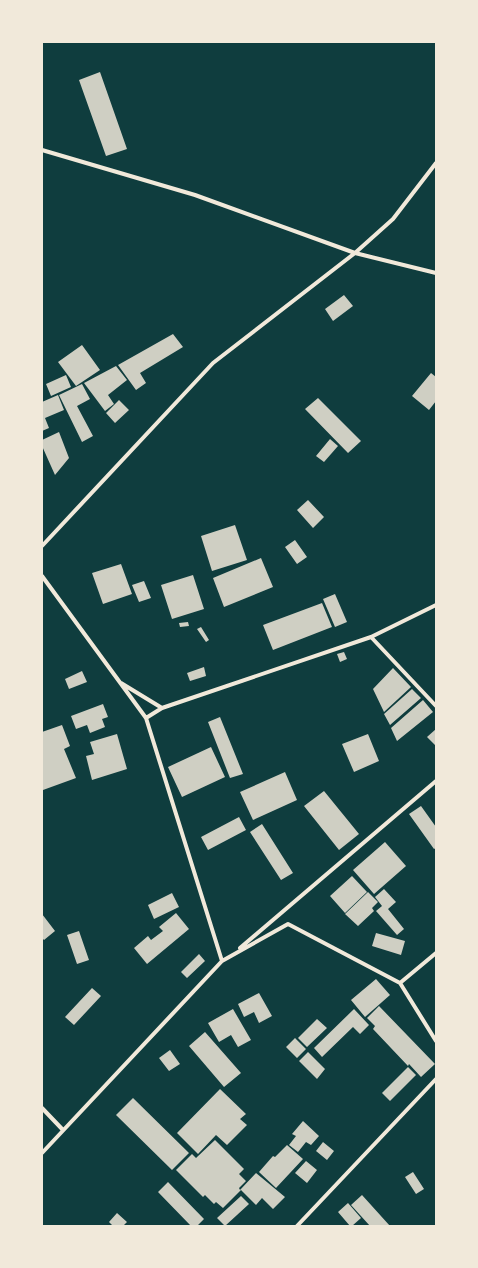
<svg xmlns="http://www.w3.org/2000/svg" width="478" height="1268" viewBox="0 0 478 1268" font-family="'DejaVu Sans',sans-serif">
	<rect width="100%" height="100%" fill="#0f3d3e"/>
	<path fill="#cfcfc3" d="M100,72L127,149L106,156L79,80Z
		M344,295L353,306L333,321L325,309Z
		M173,334L183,347L140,373L146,383L136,390L118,365Z
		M82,345L100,370L76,386L58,362Z
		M116,366L127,380L108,395L114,404L105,411L84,383Z
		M431,373L436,377V401L429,410L412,396Z
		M66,375L71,387L51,396L46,384Z
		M82,384L90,399L77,406L93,436L82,442L59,395Z
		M58,395L64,410L45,418L49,428L42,431V402Z
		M318,398L361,441L348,453L305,409Z
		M119,400L129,410L115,423L106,413Z
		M59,432L69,458L55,475L42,446V440Z
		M330,439L338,446L324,462L316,456Z
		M308,500L324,517L313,528L297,510Z
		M235,525L247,560L212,571L201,536Z
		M295,540L307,557L297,564L285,547Z
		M261,558L273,587L224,607L213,578Z
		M121,564L132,594L103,604L92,573Z
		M193,575L204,609L172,619L161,585Z
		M144,581L151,598L139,602L132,585Z
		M335,594L347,622L335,627L323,599Z
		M322,603L332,627L273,650L263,625Z
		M188,622L189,626L180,627L179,623Z
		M201,627L209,640L206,642L197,629Z
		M344,652L347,659L340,662L337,654Z
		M204,667L206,676L190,681L187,673Z
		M393,668L411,687L384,712L373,689Z
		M82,671L87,682L69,689L65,679Z
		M412,689L421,698L390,725L384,714Z
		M423,700L433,712L397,741L391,728Z
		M103,704L108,717L102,719L105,727L90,733L87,725L76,729L71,716Z
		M220,717L243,774L230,778L208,722Z
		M62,725L70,746L64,749L76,778L43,790L42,732Z
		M436,729V746L427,737Z
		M117,734L127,769L92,780L86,756L94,754L90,742Z
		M368,734L379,761L354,772L342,744Z
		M211,747L225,777L182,797L168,767Z
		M285,772L297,800L253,820L240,792Z
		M324,791L359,834L339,850L304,806Z
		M421,806L436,827V848L434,849L409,814Z
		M239,817L246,830L208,850L201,837Z
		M262,824L293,873L281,880L250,832Z
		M385,842L406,866L374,894L353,870Z
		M352,876L367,892L345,913L330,896Z
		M384,889L396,902L388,909L404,929L397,935L376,911L382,906L375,897Z
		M368,892L378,902L372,908L374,911L358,926L345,914Z
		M172,893L179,907L154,919L148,905Z
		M176,913L189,929L147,964L134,948L148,936L151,940L163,931L159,927Z
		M42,914L55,931L44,940L42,938Z
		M79,931L89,960L77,964L67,935Z
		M376,933L405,941L401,955L372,946Z
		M199,954L205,961L187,978L181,972Z
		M376,979L390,995L365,1017L351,1000Z
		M92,988L101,996L74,1025L65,1017Z
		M259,993L272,1016L259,1023L254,1012L244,1017L238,1004Z
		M379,1006L435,1064L421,1077L409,1064L408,1066L373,1029L375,1026L367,1018Z
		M233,1009L251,1040L238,1047L231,1035L219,1042L208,1023Z
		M354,1009L369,1025L360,1034L353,1027L322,1057L314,1048Z
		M317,1019L327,1028L307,1047L298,1038Z
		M205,1032L241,1073L224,1087L189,1046Z
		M295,1038L306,1049L297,1058L286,1047Z
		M170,1050L180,1064L169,1071L159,1058Z
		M308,1052L325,1069L317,1079L299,1061Z
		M408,1067L416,1075L390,1101L382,1093Z
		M220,1089L246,1114L240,1119L247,1125L227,1145L216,1135L198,1154L177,1133Z
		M133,1098L189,1153L172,1170L116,1115Z
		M303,1121L319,1136L311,1145L306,1142L298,1152L289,1145L296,1136L292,1134Z
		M215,1140L244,1169L239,1174L246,1181L239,1188L240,1190L256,1173L285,1197L273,1209L262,1198L256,1205L241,1190L223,1208L216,1202L214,1204L205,1195L203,1197L176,1170L192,1154L196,1158Z
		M323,1142L334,1151L327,1160L316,1151Z
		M287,1145L303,1159L276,1188L259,1172L273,1156L275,1157Z
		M306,1161L317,1170L307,1183L295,1173Z
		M413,1172L424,1189L416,1194L405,1177Z
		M168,1182L204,1219L197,1226H191L158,1192Z
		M362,1195L390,1226H370L351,1205Z
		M241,1196L249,1204L225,1226L217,1218Z
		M348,1203L361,1218L352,1226H350L338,1212Z
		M117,1213L127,1222L123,1226H113L109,1222Z"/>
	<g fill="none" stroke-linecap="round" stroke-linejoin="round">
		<path stroke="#f1e9da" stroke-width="4" d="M42,150L195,195L355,253L436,273
			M42,546L213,363L355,253L393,219L436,163
			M42,576L146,718L222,961
			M371,637L436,706
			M121,683L162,708
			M146,718L162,708L371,637L436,605
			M240,948L436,781
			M400,983L436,953
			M42,1108L63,1130
			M42,1153L222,961L288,924L400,983L436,1041
			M297,1226L436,1079"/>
	</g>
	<rect width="478" height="1268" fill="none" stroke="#f1e9da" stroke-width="86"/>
</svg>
